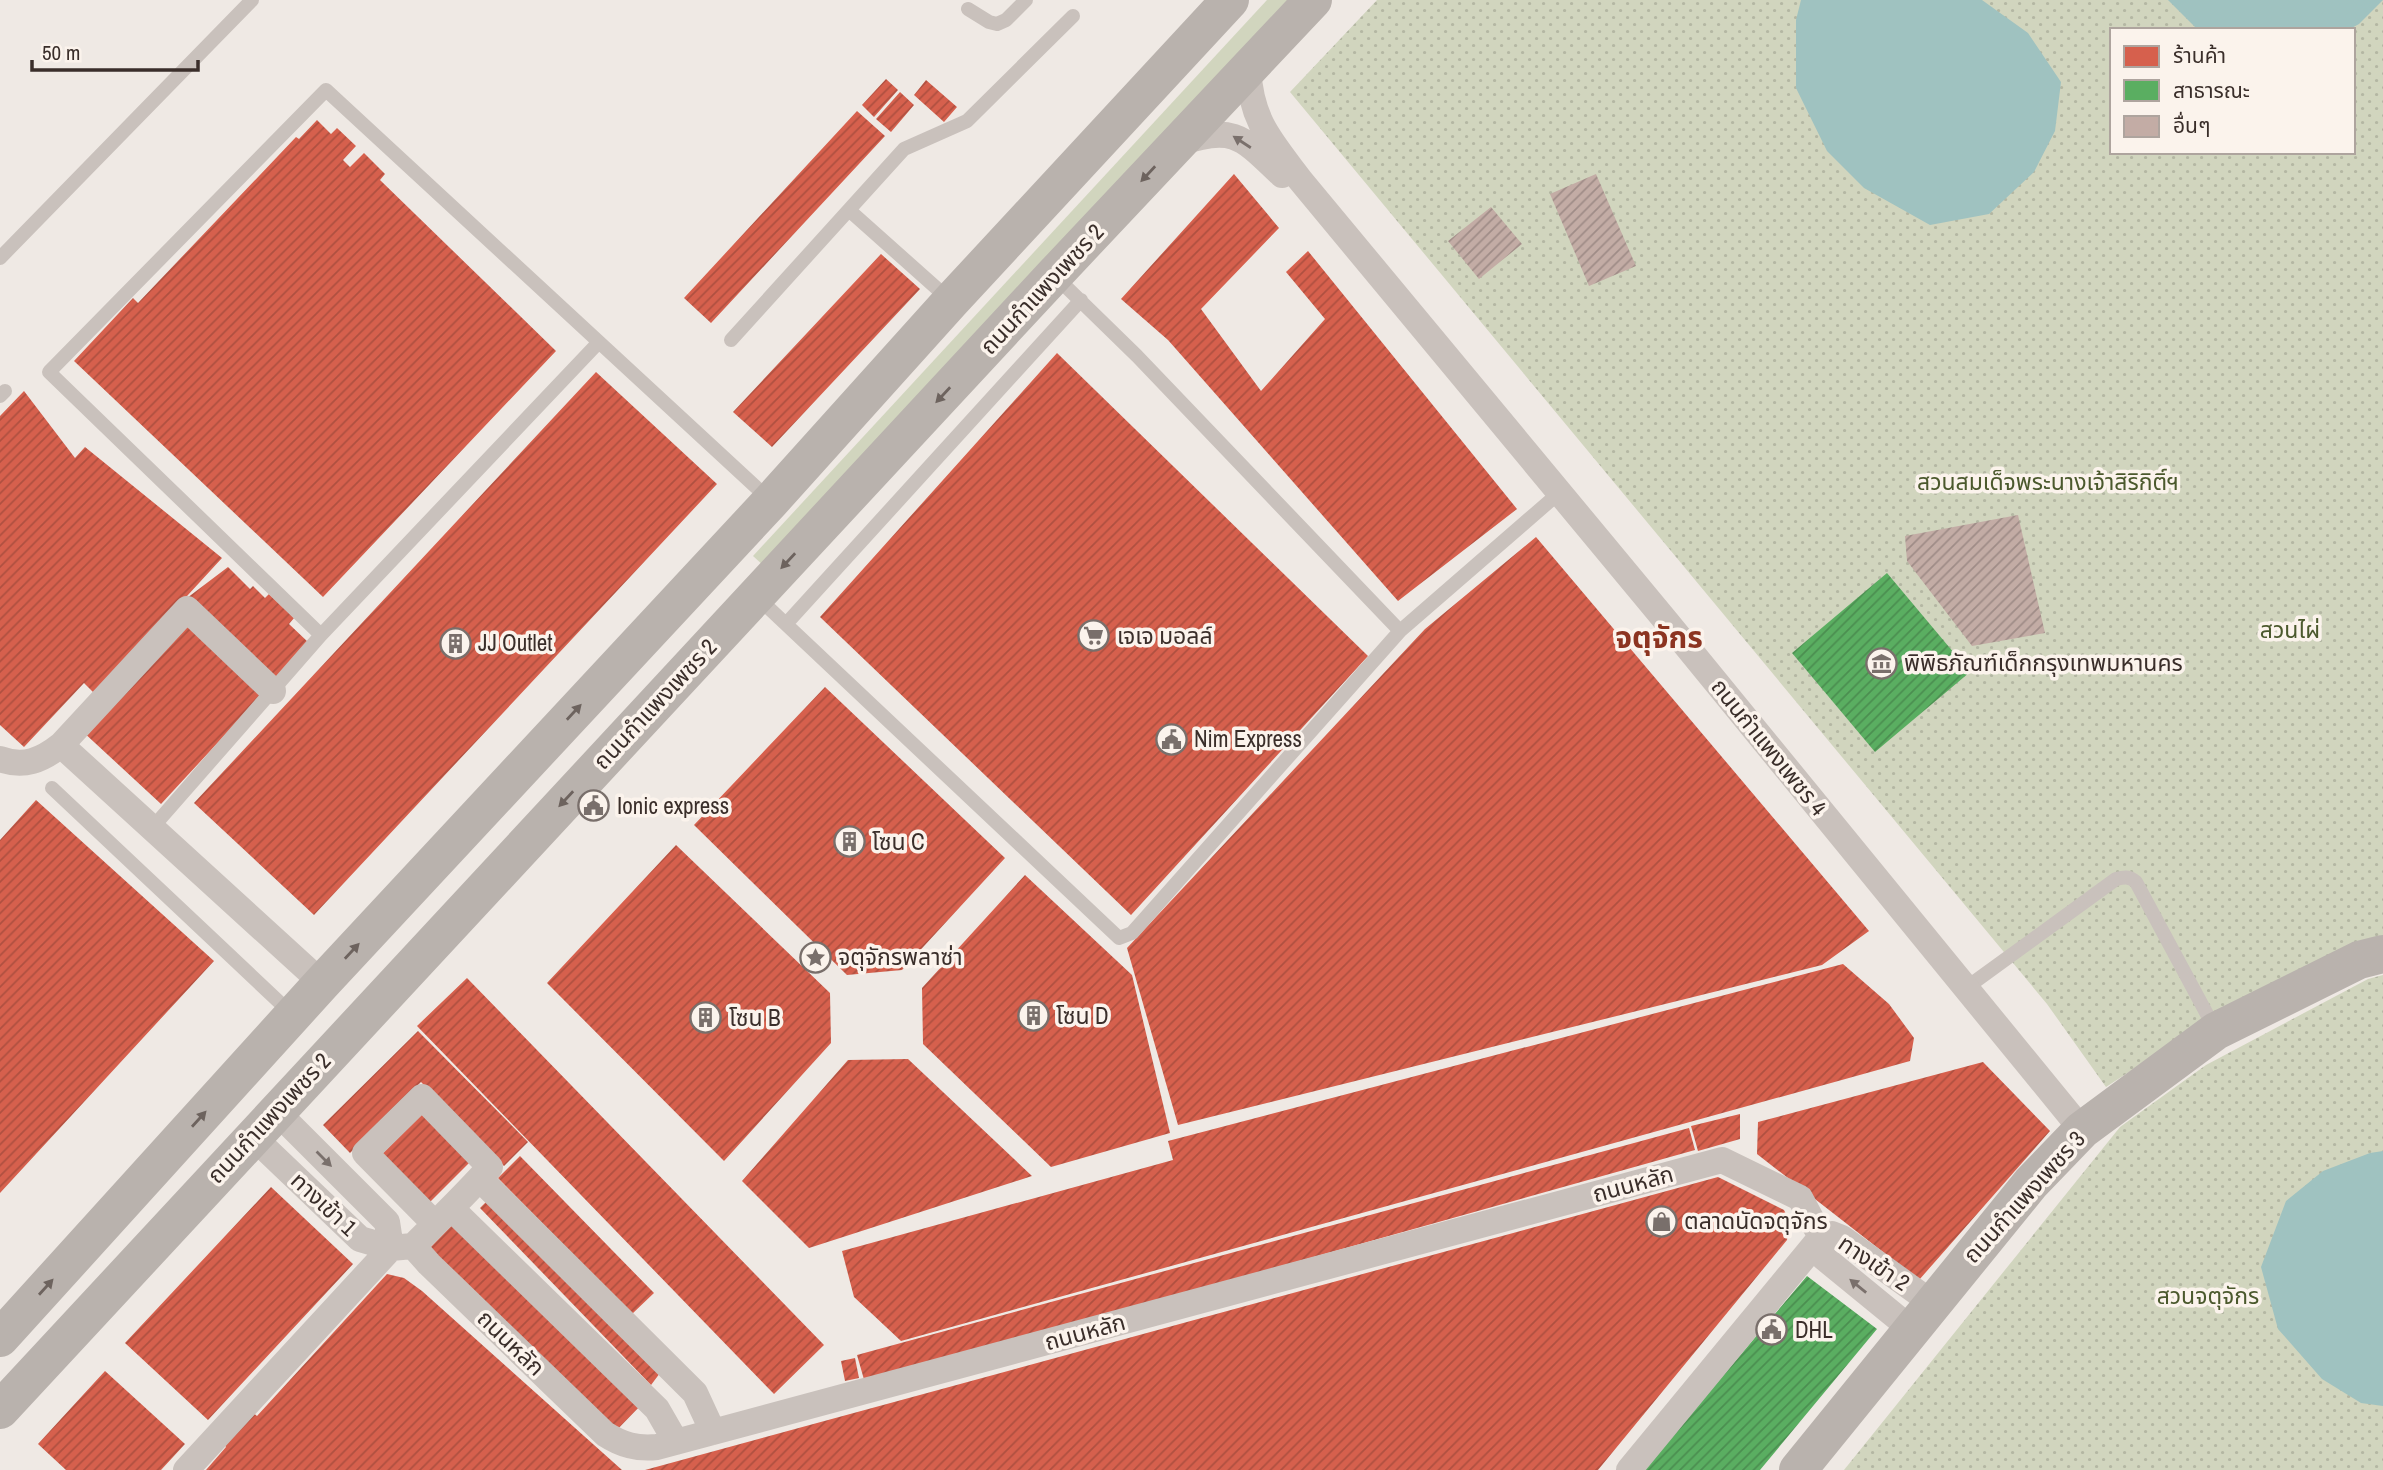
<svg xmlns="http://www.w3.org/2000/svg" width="2383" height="1470" viewBox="0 0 2383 1470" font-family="'Archivo Narrow','Noto Sans Thai',sans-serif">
	<defs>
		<pattern id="park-dots" width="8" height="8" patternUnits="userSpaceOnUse" patternTransform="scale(1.75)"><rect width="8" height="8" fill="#d1d5be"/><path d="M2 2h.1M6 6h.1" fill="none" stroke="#b4b7a3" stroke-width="1.8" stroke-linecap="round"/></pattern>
		<pattern id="shops-hatch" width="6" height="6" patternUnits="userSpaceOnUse" patternTransform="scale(1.75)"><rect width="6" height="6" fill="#d6604d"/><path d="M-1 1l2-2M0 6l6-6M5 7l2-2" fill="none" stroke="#af5040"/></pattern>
		<pattern id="public-hatch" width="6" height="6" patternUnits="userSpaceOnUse" patternTransform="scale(1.75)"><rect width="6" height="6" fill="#5aae61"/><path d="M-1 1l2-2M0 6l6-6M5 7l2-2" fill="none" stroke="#4b8e50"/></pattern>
		<pattern id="building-hatch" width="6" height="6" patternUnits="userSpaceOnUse" patternTransform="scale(1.75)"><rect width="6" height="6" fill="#c3aca5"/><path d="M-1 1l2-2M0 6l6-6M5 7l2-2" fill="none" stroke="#9f8c87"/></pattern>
	</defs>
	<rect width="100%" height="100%" fill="#efe9e4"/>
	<path fill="#d1d5be" d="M1267,0H1299L764,566L753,556Z"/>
	<path fill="url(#park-dots)" fill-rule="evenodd" d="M1377,0H2383V940L2187,1034L2106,1087L2047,1004L1290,92ZM2112,30H2353V152H2112Z
		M2383,975V1470H1844L2120,1127L2206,1065L2368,979Z"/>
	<path fill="#9fc2c0" d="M1801,0H1982L2028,33L2061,82L2055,131L2034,172L1989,214L1930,225L1864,188L1827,151L1796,88V20Z
		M2168,0H2383L2359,24L2348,30H2198Z
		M2383,1151V1406L2361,1403L2322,1379L2278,1329L2261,1267L2286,1201L2323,1171L2370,1153Z"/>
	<path fill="url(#shops-hatch)" d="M886,79L898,90L874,117L862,105Z
		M926,80L957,107L944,122L914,95Z
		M900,92L914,105L891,132L876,119Z
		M857,111L885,136L711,323L684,298Z
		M317,120L331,134L337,128L356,146L343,160L350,167L364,153L385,174L380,180L556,351L323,597L74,361L133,298L138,303L296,137L299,139Z
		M1234,174L1279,228L1201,309L1261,391L1325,319L1286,272L1308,251L1517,509L1398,601L1168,340L1121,299Z
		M881,254L920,289L772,447L733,412Z
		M1057,353L1368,656L1131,915L820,617Z
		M596,372L717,484L314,915L194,803Z
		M24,391L75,458L85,447L222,558L96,695L84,683L24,747L0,725V416Z
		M1536,537L1869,931L1822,965L1178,1125L1127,948L1425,629Z
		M228,567L250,589L253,586L265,598L269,594L294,618L289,624L309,643L274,679L183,601Z
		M183,621L262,695L161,804L81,730Z
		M825,687L1005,858L902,970L847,975L694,825Z
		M36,800L214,961L0,1193V840Z
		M676,845L830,993L831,1043L724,1161L547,983Z
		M1025,875L1132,975L1170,1133L1051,1167L923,1044L922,988Z
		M1843,964L1889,1004L1914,1038L1910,1061L901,1341L854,1297L842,1251L1173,1160L1168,1141Z
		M467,978L824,1345L774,1394L417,1026Z
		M418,1031L528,1142L504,1166L421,1082L350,1153L323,1125Z
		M908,1059L1032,1176L809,1248L742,1181L848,1060Z
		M1983,1062L2050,1131L1919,1280L1757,1154L1758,1122Z
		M425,1111L473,1159L428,1204L380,1156Z
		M1740,1114V1139L1698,1151L1691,1126Z
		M1689,1128L1695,1150L865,1383L857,1355Z
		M520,1156L654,1293L632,1314L498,1178Z
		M1718,1177L1784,1210L1790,1222L1787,1240L1598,1470H645Z
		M271,1187L353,1264L208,1420L125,1343Z
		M491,1197L660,1373L651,1385L480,1208Z
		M457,1220L642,1404L612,1435L427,1251Z
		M387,1274L404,1278L422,1291L622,1470H206L226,1447L223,1442L251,1411L257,1416Z
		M855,1358L859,1378L845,1381L841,1361Z
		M105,1371L185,1444L161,1470H66L38,1444Z"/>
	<path fill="url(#public-hatch)" d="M1887,573L1970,672L1875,752L1792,653Z
		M1807,1276L1877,1329L1760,1470H1643Z"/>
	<path fill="url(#building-hatch)" d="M1596,174L1636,266L1589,286L1550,194Z
		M1491,207L1522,244L1479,279L1448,241Z
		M2018,515L2045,633L1972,646L1907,561L1905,536Z"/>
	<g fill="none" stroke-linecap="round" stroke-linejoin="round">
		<path stroke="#c9c1bc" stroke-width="14" d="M968,9L989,22L997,24L1006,20L1026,0
			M850,211L951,301
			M0,258L252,0
			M1055,276L1137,356L1400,631
			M731,340L904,149L967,121L1073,16
			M0,396L5,391
			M757,597L1119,938L1132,933L1400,631L1559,493
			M786,624L1081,300
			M321,635L49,372L326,90L770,500
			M52,788L293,1015
			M153,827L321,635L599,342
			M1966,988L2116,879C2124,877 2129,876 2136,882L2216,1031"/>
		<path stroke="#c9c1bc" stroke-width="26" d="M1248,68C1251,121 1270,140 1301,181L1666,621L2082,1130
			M1180,143C1234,124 1243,138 1282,175
			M61,745L322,983
			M0,759C24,768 42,760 61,745L187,609L273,691
			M252,1136L360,1239L391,1248L387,1222L276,1111
			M480,1179L695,1393L713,1432
			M451,1208L657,1409L676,1442
			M413,1246C439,1220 466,1194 490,1167L422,1097L365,1153L435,1224
			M1911,1329L1823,1257L1820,1246L1821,1237L1832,1234L1842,1238L1932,1303
			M186,1470L391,1248L413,1246L429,1264L605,1434C622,1445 637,1449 657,1447L1722,1160L1800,1198L1821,1237L1629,1470"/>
		<path stroke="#b9b2ad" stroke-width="38" d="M0,1338L322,983L771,501L951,301L1230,0
			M0,1410L1054,275L1313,0
			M1798,1470L2031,1183L2082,1130L2216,1031L2359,960L2383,954"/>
	</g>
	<defs><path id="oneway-solid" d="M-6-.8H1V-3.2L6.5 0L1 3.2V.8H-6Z" transform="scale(1.75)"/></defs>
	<g fill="#7a706c">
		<use href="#oneway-solid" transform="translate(1242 142) rotate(-147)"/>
		<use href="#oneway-solid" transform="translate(324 1159) rotate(45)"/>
		<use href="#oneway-solid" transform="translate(1858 1286) rotate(-141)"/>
	</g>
	<g fill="#6d635e">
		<use href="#oneway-solid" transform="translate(1148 174) rotate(133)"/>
		<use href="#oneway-solid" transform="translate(943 395) rotate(133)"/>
		<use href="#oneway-solid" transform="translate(788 561) rotate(133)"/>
		<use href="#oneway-solid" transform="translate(574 712) rotate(-47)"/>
		<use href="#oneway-solid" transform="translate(566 799) rotate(133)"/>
		<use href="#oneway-solid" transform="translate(352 951) rotate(-47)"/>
		<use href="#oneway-solid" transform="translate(199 1119) rotate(-48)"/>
		<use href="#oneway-solid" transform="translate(46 1287) rotate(-48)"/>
	</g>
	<defs>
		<symbol id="supermarket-ring" viewBox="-11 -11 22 22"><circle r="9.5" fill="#fbf3ec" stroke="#796f6b" stroke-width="1.5"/><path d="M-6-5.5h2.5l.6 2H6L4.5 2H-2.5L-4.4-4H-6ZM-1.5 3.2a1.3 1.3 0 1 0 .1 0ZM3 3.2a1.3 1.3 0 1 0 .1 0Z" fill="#796f6b"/></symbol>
		<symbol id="building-ring" viewBox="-11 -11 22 22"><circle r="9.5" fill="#fbf3ec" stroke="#796f6b" stroke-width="1.5"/><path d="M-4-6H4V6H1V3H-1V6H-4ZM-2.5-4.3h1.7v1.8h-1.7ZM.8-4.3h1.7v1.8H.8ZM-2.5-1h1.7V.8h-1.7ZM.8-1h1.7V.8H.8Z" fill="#796f6b"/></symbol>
		<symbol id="museum-ring" viewBox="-11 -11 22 22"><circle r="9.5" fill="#fbf3ec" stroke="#796f6b" stroke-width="1.5"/><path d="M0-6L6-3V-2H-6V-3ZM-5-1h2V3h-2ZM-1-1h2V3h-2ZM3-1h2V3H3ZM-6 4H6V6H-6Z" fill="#796f6b"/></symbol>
		<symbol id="civic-ring" viewBox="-11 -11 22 22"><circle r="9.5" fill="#fbf3ec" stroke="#796f6b" stroke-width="1.5"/><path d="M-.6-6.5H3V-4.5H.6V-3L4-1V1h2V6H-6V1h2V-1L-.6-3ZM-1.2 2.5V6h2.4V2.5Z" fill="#796f6b"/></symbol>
		<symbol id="sight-ring" viewBox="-11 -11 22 22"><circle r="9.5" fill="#fbf3ec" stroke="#796f6b" stroke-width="1.5"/><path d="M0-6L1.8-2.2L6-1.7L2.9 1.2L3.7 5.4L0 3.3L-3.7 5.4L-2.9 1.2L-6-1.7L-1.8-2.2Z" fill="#796f6b"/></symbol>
		<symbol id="shop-ring" viewBox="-11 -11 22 22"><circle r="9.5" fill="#fbf3ec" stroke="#796f6b" stroke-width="1.5"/><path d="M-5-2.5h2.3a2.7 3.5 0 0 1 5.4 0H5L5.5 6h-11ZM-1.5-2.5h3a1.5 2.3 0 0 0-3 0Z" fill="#796f6b"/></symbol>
	</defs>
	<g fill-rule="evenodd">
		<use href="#supermarket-ring" x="1076" y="618" width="35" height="35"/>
		<use href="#building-ring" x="438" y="626" width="35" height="35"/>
		<use href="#museum-ring" x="1864" y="646" width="35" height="35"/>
		<use href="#civic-ring" x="1154" y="722" width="35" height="35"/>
		<use href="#civic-ring" x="576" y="788" width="35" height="35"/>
		<use href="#building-ring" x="832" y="824" width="35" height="35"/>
		<use href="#sight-ring" x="798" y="940" width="35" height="35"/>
		<use href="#building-ring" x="1016" y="998" width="35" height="35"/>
		<use href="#building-ring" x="688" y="1000" width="35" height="35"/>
		<use href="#shop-ring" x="1644" y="1204" width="35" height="35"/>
		<use href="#civic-ring" x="1754" y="1312" width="35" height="35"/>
	</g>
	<g text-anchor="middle" stroke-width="7" stroke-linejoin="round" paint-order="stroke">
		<g font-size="23" fill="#3a2e2a" stroke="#fbf3ec">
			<text transform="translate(1042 289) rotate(-47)" y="8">ถนนกำแพงเพชร 2</text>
			<text transform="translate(655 704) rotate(-47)" y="8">ถนนกำแพงเพชร 2</text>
			<text transform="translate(1769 747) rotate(51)" y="8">ถนนกำแพงเพชร 4</text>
			<text transform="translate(269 1118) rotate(-47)" y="8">ถนนกำแพงเพชร 2</text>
			<text transform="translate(1633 1184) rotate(-15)" y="8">ถนนหลัก</text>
			<text transform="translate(2024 1197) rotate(-48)" y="8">ถนนกำแพงเพชร 3</text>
			<text transform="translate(324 1204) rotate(43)" y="8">ทางเข้า 1</text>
			<text transform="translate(1874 1263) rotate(34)" y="8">ทางเข้า 2</text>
			<text transform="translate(1085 1332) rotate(-15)" y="8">ถนนหลัก</text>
			<text transform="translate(511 1343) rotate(44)" y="8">ถนนหลัก</text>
		</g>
		<g font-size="23" fill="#4b592d" stroke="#fbf3ec">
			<text x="2048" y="490">สวนสมเด็จพระนางเจ้าสิริกิติ์ฯ</text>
			<text x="2290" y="638">สวนไผ่</text>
			<text x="2208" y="1304">สวนจตุจักร</text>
		</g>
		<g font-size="23" fill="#3a2e2a" stroke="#fbf3ec" text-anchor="start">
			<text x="1117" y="644">เจเจ มอลล์</text>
			<text x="478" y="651">JJ Outlet</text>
			<text x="1904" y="671">พิพิธภัณฑ์เด็กกรุงเทพมหานคร</text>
			<text x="1194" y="747">Nim Express</text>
			<text x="617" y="814">Ionic express</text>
			<text x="872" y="850">โซน C</text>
			<text x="838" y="965">จตุจักรพลาซ่า</text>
			<text x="1056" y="1024">โซน D</text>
			<text x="729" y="1026">โซน B</text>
			<text x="1684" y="1229">ตลาดนัดจตุจักร</text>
			<text x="1795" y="1338">DHL</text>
		</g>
		<g font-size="30" font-weight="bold" fill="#8c3421" stroke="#fbf3ec">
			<text x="1659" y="648">จตุจักร</text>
		</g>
	</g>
	<rect x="2110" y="28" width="245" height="126" fill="#fbf3ec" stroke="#aea49e" stroke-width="2"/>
	<rect x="2124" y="46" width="35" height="21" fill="#d6604d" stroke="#aea49e" stroke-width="2"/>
	<text x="2173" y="63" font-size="21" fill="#3a2e2a">ร้านค้า</text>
	<rect x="2124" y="80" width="35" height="21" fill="#5aae61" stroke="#aea49e" stroke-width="2"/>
	<text x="2173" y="98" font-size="21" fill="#3a2e2a">สาธารณะ</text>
	<rect x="2124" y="116" width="35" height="21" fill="#c3aca5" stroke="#aea49e" stroke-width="2"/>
	<text x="2173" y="133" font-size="21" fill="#3a2e2a">อื่นๆ</text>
	<path d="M32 60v10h166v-10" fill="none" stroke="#3a2e2a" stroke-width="3.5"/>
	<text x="42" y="60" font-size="21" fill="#3a2e2a" stroke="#fbf3ec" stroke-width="5" paint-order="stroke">50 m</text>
</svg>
